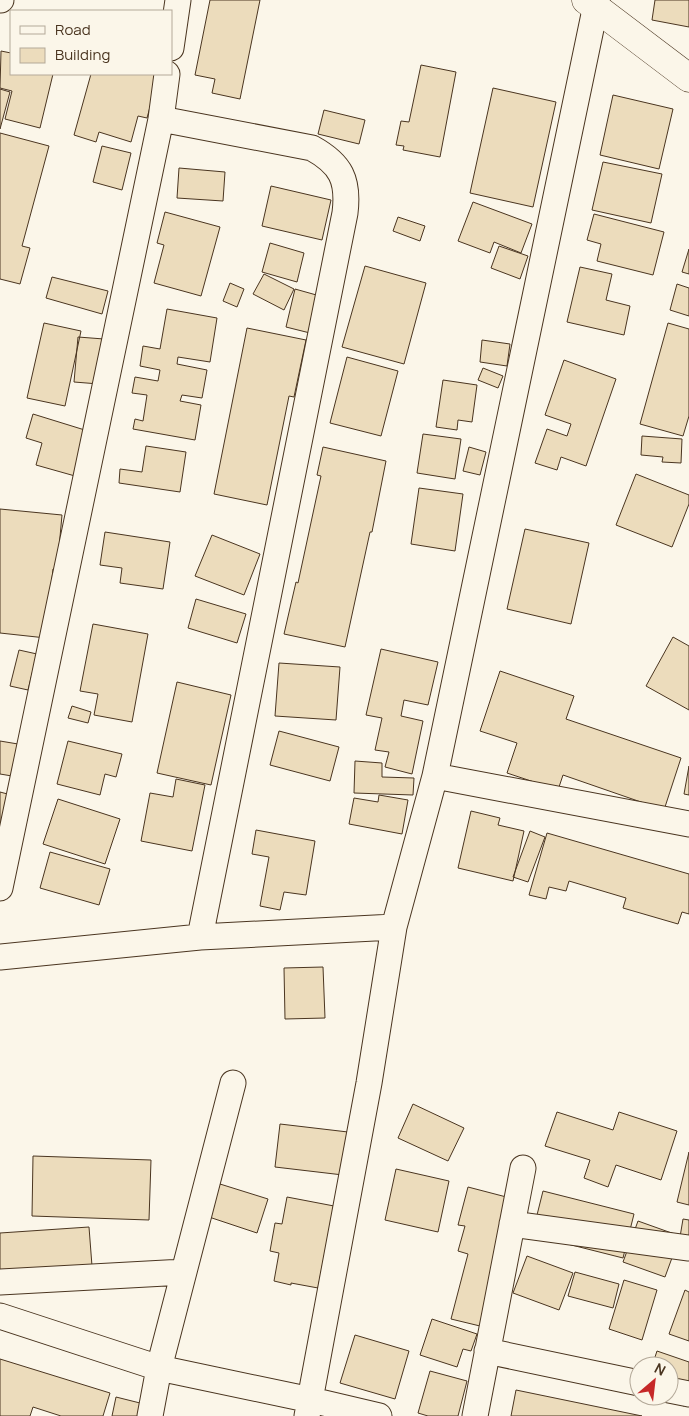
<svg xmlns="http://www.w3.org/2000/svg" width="689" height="1416" viewBox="0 0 689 1416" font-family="Manrope,sans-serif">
	<rect width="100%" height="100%" fill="#fbf6e9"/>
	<path fill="#ecdcbc" stroke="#4a3520" d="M210,0H260L240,99L212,93L215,79L195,75Z
		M655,0H689V27L652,20Z
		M1,51L11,53V74H53L40,128L5,119L12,91L0,88Z
		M421,65L456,72L440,157L403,150L404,146L396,145L401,121L409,122Z
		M91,74H159L147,118L138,116L131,142L99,132L96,142L74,135Z
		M493,88L556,102L533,207L470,193Z
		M0,89L10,92L0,129Z
		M613,95L673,109L659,169L600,155Z
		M324,110L365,120L359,144L318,134Z
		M0,133L49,146L22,246L30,248L20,284L0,279Z
		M102,146L131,153L122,190L93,182Z
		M603,162L662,174L651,223L592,210Z
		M179,168L225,172L223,201L177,198Z
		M271,186L331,200L322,240L262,226Z
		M473,202L532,224L521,253L494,242L490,253L458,241Z
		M165,212L220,227L201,296L154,283L164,245L157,243Z
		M594,214L664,232L653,275L597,261L601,244L587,240Z
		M398,217L425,226L420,241L393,231Z
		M270,243L304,253L297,282L262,272Z
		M499,246L528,256L520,279L491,268Z
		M689,249V274L682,272Z
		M365,266L426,283L404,364L342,347Z
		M580,267L612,274L606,300L630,306L624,335L567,322Z
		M264,274L294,289L284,310L253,294Z
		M52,277L108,291L102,314L46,298Z
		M230,283L244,289L237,307L223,301Z
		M677,284L689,288V316L670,310Z
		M295,289L320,296L310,333L286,327Z
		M167,309L217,318L210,362L178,357L177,364L207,370L202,398L182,395L180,401L201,405L195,440L133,429L135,419L143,421L147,395L132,393L135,377L158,381L160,370L140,366L143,346L160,349Z
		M44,323L81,331L65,406L27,398Z
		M668,323L689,329V416L683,436L640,424Z
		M247,328L306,340L294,397L289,396L267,505L214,494Z
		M78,337L104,339L99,384L74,382Z
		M482,340L510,344L507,366L480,362Z
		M347,357L398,371L381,436L330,423Z
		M564,360L616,379L586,466L561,457L557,470L535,463L547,429L567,436L571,424L545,415Z
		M483,368L503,376L498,388L478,380Z
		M443,380L477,385L472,422L458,420L457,430L436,427Z
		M33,414L88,431L75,476L36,465L42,443L26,438Z
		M423,434L461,439L455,479L417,473Z
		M642,436L682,439L681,463L662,462L663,457L641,455Z
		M146,446L186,452L180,492L119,483L120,469L142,472Z
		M323,447L386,461L372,532H370L345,647L284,634L296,582L298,583L321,476L317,475Z
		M469,447L486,452L480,475L463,471Z
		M636,474L689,495V504L672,547L616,525Z
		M419,488L463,494L455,551L411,544Z
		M0,509L62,515L57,570L53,569L46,638L0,633Z
		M525,529L589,543L571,624L507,609Z
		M105,532L170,542L163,589L120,583L122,568L100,565Z
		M212,535L260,554L244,595L195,576Z
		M196,599L246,614L237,643L188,628Z
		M93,624L148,634L132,722L94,715L98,694L80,691Z
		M673,637L689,646V710L646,686Z
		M381,649L438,662L428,705L404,700L401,716L423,721L412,774L385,767L389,752L375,750L382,718L366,715Z
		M19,650L37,654L28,690L10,686Z
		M279,663L340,667L336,720L275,716Z
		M500,671L574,696L566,719L681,758L664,810L563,775L558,790L507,773L517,743L480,731Z
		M177,682L231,695L211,785L157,773Z
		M72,706L91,712L88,723L68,718Z
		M279,731L339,747L330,781L270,765Z
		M0,741L24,745L18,777L0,774Z
		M68,741L122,754L116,777L105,774L100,795L57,784Z
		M355,761L382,763V777L414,778L413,795L354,793Z
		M689,766V795L684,794Z
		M176,779L205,785L192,851L141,841L150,793L173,797Z
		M0,792L15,796L0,832Z
		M379,795L408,800L402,834L349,824L354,798L378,802Z
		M58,799L120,819L105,864L43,844Z
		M471,811L500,818L498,825L524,831L513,881L458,868Z
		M256,830L315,841L306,895L284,892L280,910L260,906L269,857L252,854Z
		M530,831L545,837L528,882L513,877Z
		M547,833L689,874V914L682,912L678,924L623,908L626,898L569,881L566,891L549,887L546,899L529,895Z
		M50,852L110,869L99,905L40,888Z
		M323,967L325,1018L285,1019L284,968Z
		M413,1104L464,1128L448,1161L398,1138Z
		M557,1112L613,1130L619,1112L677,1131L661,1180L616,1165L608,1187L584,1178L590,1160L545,1146Z
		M280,1124L348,1132L343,1175L275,1167Z
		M689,1152V1205L677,1202Z
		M33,1156L151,1160L149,1220L32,1216Z
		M396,1169L449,1181L438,1232L385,1220Z
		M220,1184L268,1199L257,1233L209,1217Z
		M468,1187L514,1199L480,1326L451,1319L468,1254L458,1251L465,1226L458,1225Z
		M543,1191L634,1214L623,1258L532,1235Z
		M287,1197L334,1206L318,1288L291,1283V1285L274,1281L279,1253L270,1251L275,1223L282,1224Z
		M683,1219L689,1220V1245L679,1243Z
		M638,1221L680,1236L665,1277L623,1262Z
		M89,1227L93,1279L0,1275V1233Z
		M527,1256L573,1273L559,1310L513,1293Z
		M575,1272L619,1284L613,1308L568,1296Z
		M624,1280L657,1290L642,1340L609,1329Z
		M685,1290L689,1292V1341L669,1334Z
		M432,1319L477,1334L471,1351L463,1349L457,1367L420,1355Z
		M355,1335L409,1351L395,1399L340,1383Z
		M657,1351L689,1362V1392L684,1406L655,1396H669V1366H652Z
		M0,1359L110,1393L103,1416H61L33,1407L30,1416H0Z
		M430,1371L467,1381L458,1416H428L418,1413Z
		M516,1390L642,1416H511Z
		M116,1397L152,1406L150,1416H112Z"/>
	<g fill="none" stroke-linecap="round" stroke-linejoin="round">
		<defs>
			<path id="street" d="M0,0H1
				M171,48L178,0
				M161,119L312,148C341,164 349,180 345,213L200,937
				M435,776L689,824
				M0,888L161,119L167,74
				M0,957L200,937L394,927
				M512,1224L689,1248
				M0,1282L184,1272
				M0,1316L159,1368L311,1400L379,1416
				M487,1351L639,1383
				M669,1390L689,1394
				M150,1416L159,1368L233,1083
				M307,1416L369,1083L394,927L435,776L597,0
				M475,1416L523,1168"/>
			<path id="secondary" d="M586,0L689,78"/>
		</defs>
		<use href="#street" stroke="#4a3520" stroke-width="27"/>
		<use href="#secondary" stroke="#4a3520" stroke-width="29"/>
		<use href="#street" stroke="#fbf6e9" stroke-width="25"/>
		<use href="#secondary" stroke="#fbf6e9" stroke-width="28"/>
	</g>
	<rect x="10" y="10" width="162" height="65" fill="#fbf6e9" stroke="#b4a999"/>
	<rect x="20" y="26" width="25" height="8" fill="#fbf6e9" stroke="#b4a999"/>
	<text x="55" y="35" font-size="15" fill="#4a3520">Road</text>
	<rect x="20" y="48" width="25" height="15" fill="#ecdcbc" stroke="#b4a999"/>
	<text x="55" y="60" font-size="15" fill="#4a3520">Building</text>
	<g transform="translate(654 1381) rotate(28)"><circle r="24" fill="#fbf6e9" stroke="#b4a999"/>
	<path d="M0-4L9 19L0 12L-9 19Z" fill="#c62828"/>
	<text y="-8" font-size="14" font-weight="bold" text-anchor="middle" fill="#4a3520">N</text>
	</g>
</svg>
